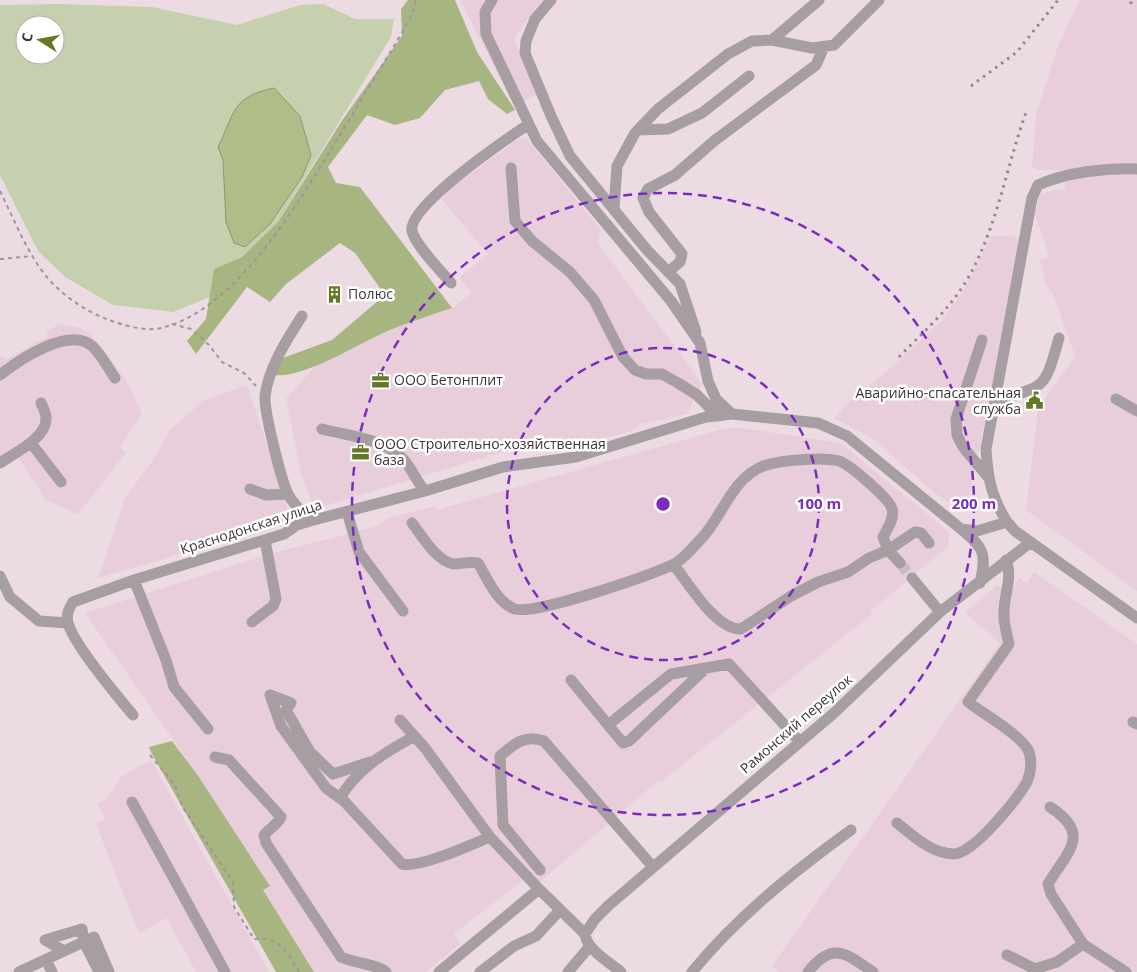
<svg xmlns="http://www.w3.org/2000/svg" width="1137" height="972" viewBox="0 0 1137 972" font-family="'Open Sans',sans-serif">
	<rect width="100%" height="100%" fill="#eddbe4"/>
	<path fill="#e8ceda" d="M460,0H542L514,38L537,95L514,105Z
		M1080,0H1137V591L1026,510L1038,409L1075,356L1053,294L1046,286L1040,261L1049,256L1035,214L1040,194L1065,188V170H1036L1032,166L1036,115L1058,46Z
		M525,137L601,230L598,243L698,378L702,384L687,414L640,424L631,431L585,443L582,440L566,449L552,437L314,509L300,469L286,399L316,365L390,330L452,308L471,293L459,278L488,254L442,200L450,189L515,141Z
		M1014,235L1020,241L978,455L969,461L974,469L966,512L936,494L872,438L834,418L846,405L900,360L943,319L965,288L991,237Z
		M59,324L77,327L90,333L126,380L142,414L120,447L126,453L78,514L46,500L18,457L0,469V357L2,356L5,360L48,336L46,332Z
		M247,385L291,518L243,536L98,578L125,498L150,464L171,429L204,400Z
		M742,428L841,443L949,532L948,547L871,611L872,614L661,782L659,780L540,882L532,873L454,934L460,944L426,972H314L263,890L270,885L199,777L85,613L266,555L377,526L390,517L435,506L436,510L722,429Z
		M1034,572L1137,644V972H780L772,966L1000,643L965,613L996,586L1012,589L1019,578L1027,583Z
		M151,760L269,972H196L167,918L139,933L96,824L105,819L97,804L106,799L122,776Z"/>
	<path fill="#c6d0af" fill-rule="evenodd" d="M59,4L152,7L237,25L300,5L323,4L355,19H394L391,37L278,222L242,257L214,269L210,297L173,312L113,305L65,277L38,251L0,175V5ZM25,25H55V55H25Z"/>
	<path fill="#a7b580" d="M408,0H455L477,52L515,110L507,114L488,99L479,81L445,90L420,118L395,125L367,115L328,167L336,183L360,187L452,308C431,315 410,322 390,330C360,342 305,379 274,375L280,359L332,340L385,295L355,253L340,243L286,284L270,302L247,287L196,354L187,341L206,319L214,269L242,257L278,222L343,119L402,36L401,9Z
		M172,741L199,777L270,886L263,890L314,972H276L152,754L149,747Z"/>
	<path fill="#afbe89" stroke="#8d9571" d="M274,88L300,116L311,155L302,177L270,224L245,247L234,243L226,222L223,160L218,147C235,113 231,97 274,88Z"/>
	<g fill="none" stroke-linecap="round" stroke-linejoin="round">
		<path stroke="#cabac2" stroke-width="11" stroke-dasharray="11 5.5" stroke-linecap="butt" d="M900,563L912,578"/>
		<path stroke="#a0939a" stroke-width="2" stroke-dasharray="4 4" stroke-linecap="butt" d="M0,191C12,215 23,243 38,265C54,290 82,310 109,320C123,325 146,332 161,328C238,310 301,198 340,135C361,100 382,66 403,31L413,12L416,0
			M0,259L33,256
			M172,324L191,329L209,345L222,362L244,373L256,386
			M150,755L175,785L182,806L233,882L234,907L254,939C278,935 289,954 299,972"/>
		<path stroke="#a69ea2" stroke-width="11" d="M492,0L485,12L486,34L537,141L671,301L700,343L708,381L716,399L732,414
			M551,0L535,19L526,41L525,53L551,116L570,156L647,250L680,284L696,332
			M772,40L819,0
			M638,130L668,129L702,113L749,76
			M511,168L515,221L532,241L570,272L594,300L623,357L635,370L646,374H662L678,383L697,395L718,416
			M614,208L617,166L635,133L658,109L728,54L752,41L772,40L812,48L834,45L879,0
			M669,271L680,262L682,254L649,212L643,198L648,189L675,175L714,141L816,65L824,47
			M451,283C441,271 416,246 412,231C406,207 508,138 529,124
			M302,316C286,341 269,367 265,396C264,411 281,480 288,494C293,504 303,513 310,521
			M982,340L956,419L957,435L963,447L988,477
			M0,375C19,360 69,326 92,346C101,354 108,368 115,378
			M1116,399L1137,411
			M995,401C1046,385 1044,391 1059,338
			M322,429C348,436 380,438 400,456C411,465 415,480 425,491
			M31,443L61,482
			M0,463C14,453 47,438 46,418C46,414 43,407 41,403
			M250,489L266,495L288,494
			M347,512L359,552L403,611
			M1007,522C991,496 988,479 986,449L1032,198L1038,185C1067,172 1105,168 1137,169
			M412,523C422,536 437,562 454,564C462,564 469,561 478,563C487,578 497,603 515,609C536,615 648,576 672,565C682,561 692,548 700,540C722,518 731,479 763,466C780,460 822,457 839,461C849,464 890,499 892,509C895,518 887,529 883,537L888,550L900,563
			M961,529C984,548 987,553 980,583
			M674,565C689,584 716,630 741,629L791,596L818,582L848,572L869,558L888,550L915,532L921,533L929,543
			M0,576L10,597L39,621L68,623
			M912,578L940,612
			M134,580L166,660L174,687L208,729
			M252,622L273,606L276,599L265,540
			M571,680L623,743L629,741L706,668
			M270,695L281,726L326,788L344,801L402,864C421,868 470,845 490,837
			M270,695L291,703L286,710L310,752L333,774L370,762
			M133,715C117,696 74,645 68,623C66,616 69,608 73,602L134,580L284,534L297,525L310,521L425,491L503,467L576,457L706,417L732,414L818,423L847,436L961,529L977,531L1007,522L1015,531L1137,618
			M400,720L425,748L490,837L539,889
			M1133,722L1137,724
			M608,725L671,674L729,664L800,742
			M215,757L229,760L281,817C277,825 270,828 264,835L266,843L341,957C354,963 377,964 386,972
			M340,798C357,769 384,753 413,737
			M132,802L225,972
			M1050,807C1092,834 1068,851 1048,884L1051,894L1083,944L1126,972
			M897,823C913,836 931,853 953,854C972,856 1017,799 1027,782C1031,773 1032,761 1029,752C1023,736 982,713 968,702L1009,644C1007,634 1003,622 1004,612C1004,595 1013,576 1006,560
			M540,870L503,825L500,756C514,744 525,734 544,741L653,867
			M585,934L595,919L609,905L834,713L940,612L1031,542
			M64,951L45,940L82,929L84,942L99,972
			M1007,955L1035,969L1057,962L1083,944
			M46,960L52,972
			M19,972L94,937L109,972
			M439,972L539,889L585,934C587,950 609,962 621,972
			M480,972L514,946L536,936L560,910
			M568,972L590,946
			M692,972C737,917 793,872 851,830
			M808,972C832,941 846,953 873,972"/>
		<path stroke="#93868c" stroke-width="3" stroke-dasharray="2.5 5" stroke-linecap="butt" d="M1131,4V0
			M971,86L1017,52L1058,0
			M899,357C922,333 948,311 965,283C997,231 1006,166 1027,110"/>
	</g>
	<g fill="none" stroke="#7b2cbf" stroke-width="2.5" stroke-dasharray="9 6">
		<circle cx="663" cy="504" r="156"/>
		<circle cx="663" cy="504" r="311"/>
	</g>
	<defs>
		<symbol id="building-bare" viewBox="-9 -9 18 18"><path d="M-4-6H4V6H1V3H-1V6H-4ZM-2.5-4.3h1.7v1.8h-1.7ZM.8-4.3h1.7v1.8H.8ZM-2.5-1h1.7V.8h-1.7ZM.8-1h1.7V.8H.8Z" fill="#667827" stroke="#fff" stroke-width="2.5" paint-order="stroke"/></symbol>
		<symbol id="office-bare" viewBox="-9 -9 18 18"><path d="M-6-3h4V-5.5h4V-3h4V5H-6ZM-1-4.5V-3h2v-1.5ZM-6 0V1H6V0Z" fill="#667827" stroke="#fff" stroke-width="2.5" paint-order="stroke"/></symbol>
		<symbol id="civic-bare" viewBox="-9 -9 18 18"><path d="M-.6-6.5H3V-4.5H.6V-3L4-1V1h2V6H-6V1h2V-1L-.6-3ZM-1.2 2.5V6h2.4V2.5Z" fill="#667827" stroke="#fff" stroke-width="2.5" paint-order="stroke"/></symbol>
	</defs>
	<g fill-rule="evenodd">
		<use href="#building-bare" x="322" y="282" width="25" height="25"/>
		<use href="#office-bare" x="368" y="368" width="25" height="25"/>
		<use href="#civic-bare" x="1022" y="388" width="25" height="25"/>
		<use href="#office-bare" x="348" y="440" width="25" height="25"/>
	</g>
	<g text-anchor="middle" stroke-width="5" stroke-linejoin="round" paint-order="stroke">
		<g font-size="14" fill="#3d3639" stroke="#fff" text-anchor="start">
			<text x="348" y="299">Полюс</text>
			<text x="394" y="385">ООО Бетонплит</text>
			<text x="1021" y="398" text-anchor="end">Аварийно-спасательная<tspan x="1021" dy="16">служба</tspan></text>
			<text x="374" y="449">ООО Строительно-хозяйственная<tspan x="374" dy="16">база</tspan></text>
		</g>
		<g font-size="14" fill="#3d3639" stroke="#fff">
			<text transform="translate(251 527) rotate(-18)" y="5">Краснодонская улица</text>
			<text transform="translate(796 724) rotate(-41)" y="5">Рамонский переулок</text>
		</g>
	</g>
	<circle cx="663" cy="504" r="8" fill="#7b2cbf" stroke="#fff" stroke-width="2.5"/>
	<g font-size="15" text-anchor="middle" font-weight="bold" fill="#7b2cbf" stroke="#fff" stroke-width="5" stroke-linejoin="round" paint-order="stroke">
		<text x="819" y="509">100 m</text>
		<text x="974" y="509">200 m</text>
	</g>
	<g transform="translate(40 40) rotate(281)"><circle r="24" fill="#ffffff" stroke="#b1afb0"/>
	<path d="M0-4L9 19L0 12L-9 19Z" fill="#667827"/>
	<text y="-8" font-size="14" font-weight="bold" text-anchor="middle" fill="#3d3639">С</text>
	</g>
</svg>
